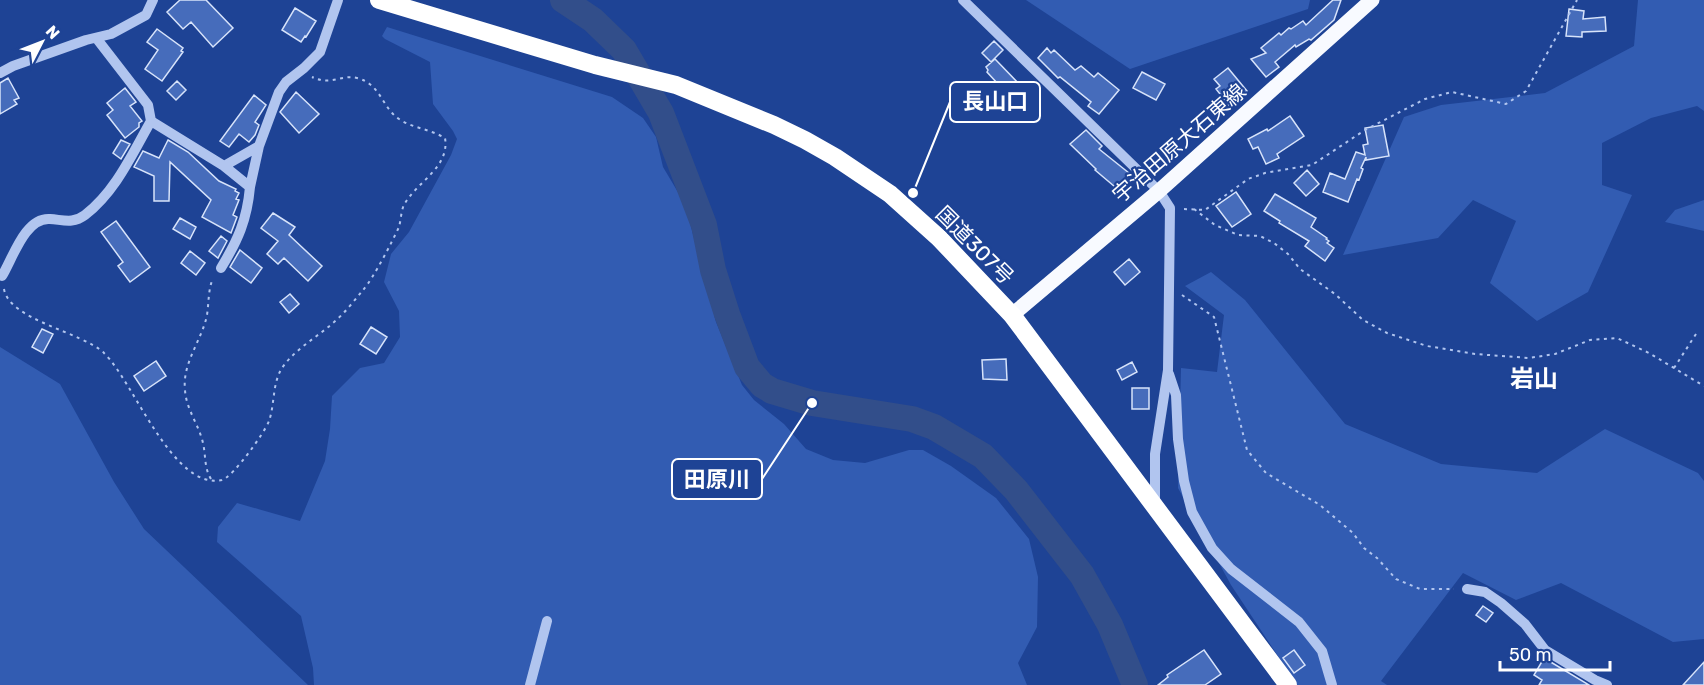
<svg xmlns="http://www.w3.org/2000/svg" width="1704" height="685" font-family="Rubik,'Noto Sans JP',sans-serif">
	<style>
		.green { fill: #325cb2 }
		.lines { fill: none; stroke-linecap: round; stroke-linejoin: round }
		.river { stroke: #324e8a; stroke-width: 26 }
		.building { fill: #466cbb; stroke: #d7e3fa; stroke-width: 1.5 }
		.path { stroke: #b1c5ef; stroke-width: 2; stroke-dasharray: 3 4.5; stroke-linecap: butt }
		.minor { stroke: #b1c5ef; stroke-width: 10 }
		.major { stroke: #f8faff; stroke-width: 15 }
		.highway { stroke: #fff; stroke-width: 18 }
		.labels { text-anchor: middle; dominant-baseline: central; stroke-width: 4.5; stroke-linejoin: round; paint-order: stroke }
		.street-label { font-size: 21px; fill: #fff; stroke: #1e4395 }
		.quarter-label { font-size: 24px; font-weight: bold; fill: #fff; stroke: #1e4395 }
		.leader { fill: none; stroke: #fff; stroke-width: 2 }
		.callout-dot { fill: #fff; stroke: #1e4395; stroke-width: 2 }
		.callout { fill: #1e4395; stroke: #fff; stroke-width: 2 }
		.callout-label { font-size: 22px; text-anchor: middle; font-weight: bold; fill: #fff }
	</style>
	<rect width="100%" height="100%" fill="#1e4395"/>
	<!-- green -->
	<path class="green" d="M1026 0H1310L1308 9 1130 69Z
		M1638 0H1704V111L1697 106 1651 118 1602 143V185L1632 195 1588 292 1537 321 1490 283 1516 221 1473 200 1438 238 1343 255 1404 117 1441 105 1545 93 1634 46Z
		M387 27 612 97 643 118 656 137 663 167 685 204 716 322 742 385 754 400 784 424 806 449 833 460 865 463 909 450H923L951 466 996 498 1029 539 1038 577 1037 627 1018 663 1027 685H314L313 668 301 616 217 542 218 527 237 503 300 521 325 461 330 429 332 396 360 368 384 363 400 337 399 311 384 282 391 254 409 232 451 155 457 139 453 131 433 104 430 62 385 39 382 36Z
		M1704 200V231L1665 222 1675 210Z
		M1211 272 1245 300 1345 424 1441 464 1537 473 1605 429 1698 473 1704 481V639L1673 642 1561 583 1516 600 1463 573 1381 681 1387 685H1297L1231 585 1178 488 1181 368 1217 372 1224 315 1185 286Z
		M0 347 60 384 114 482 144 529 308 685H0Z"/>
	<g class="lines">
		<!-- river -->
		<path class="river" d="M563 0 593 20 624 50 661 113 704 225 713 270 727 314 747 367 762 385 772 391 812 403 912 419 934 427 983 456 1016 490 1082 575 1110 625 1135 685"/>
	</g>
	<!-- building -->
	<path class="building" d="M180 0H206L233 28 213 47 191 22 183 29 167 12Z
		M1333 0H1341L1334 20 1311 40 1309 39 1296 47 1295 45 1275 62 1279 67 1266 77 1251 59 1266 53 1261 48 1279 33 1281 35 1289 28 1291 29 1303 21 1306 25Z
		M295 8 316 21 306 37 305 36 301 42 282 30Z
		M1569 9 1584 11 1583 19 1605 17 1606 31 1582 32V37L1566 36Z
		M157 29 183 48 181 51 183 52 162 81 145 69 158 50 147 42Z
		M994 41 1003 50 991 62 982 53Z
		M1047 48 1051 53 1054 50 1075 70 1081 66 1094 77 1098 73 1119 90 1099 114 1088 106 1091 102 1060 77 1058 78 1038 58Z
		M995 59 1022 87 1025 85 1034 95 1016 110 995 87 998 84 987 72 988 70 986 67Z
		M1228 68 1247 91 1231 108 1216 89 1220 86 1214 79Z
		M1142 72 1165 84 1156 100 1133 88Z
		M8 78 19 98 14 100 17 104 0 114V83Z
		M177 81 186 90 176 100 167 91Z
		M125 88 136 102 130 106 142 121 139 123V127L125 138 107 115 113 110 107 103Z
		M296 92 319 114 299 133 280 112Z
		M254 95 266 105 255 122 259 125 255 135 249 142 239 134 229 147 220 141Z
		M1290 116 1304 136 1277 154 1279 158 1266 164 1258 147 1253 149 1248 139 1267 129 1268 131Z
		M1383 125 1389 156 1366 160V157L1361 168 1363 169 1359 180 1357 179 1348 202 1323 192 1330 173 1345 179 1356 152 1365 155 1363 145 1368 144 1365 128Z
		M1086 130 1102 146 1099 149 1134 177 1121 192 1095 170 1096 169 1070 144Z
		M121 140 130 144 121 159 113 153Z
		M168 140 188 152 219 181 236 189 235 191 239 193 236 199 239 200 233 215 237 217 231 233 202 217 211 200 170 162 169 201H154V176L134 167 143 151 159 158Z
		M1307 170 1319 184 1306 196 1294 183Z
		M1236 192 1251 214 1232 227 1216 206Z
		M1275 194 1316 218 1311 227 1327 238 1326 239 1329 241 1327 243 1334 248 1325 261 1305 246 1309 241 1279 223 1280 221 1264 211Z
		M273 213 295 227 289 235 322 266 308 281 284 258 278 264 267 254 278 241 261 228Z
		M180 218 196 227 190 239 173 229Z
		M116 221 150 267 130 282 118 266 123 262 101 232Z
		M221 236 227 241 218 258 209 251Z
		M240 250 262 268 251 283 230 267Z
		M190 251 205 263 196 275 181 263Z
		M1129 259 1140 272 1125 285 1114 272Z
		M290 294 299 304 289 313 280 302Z
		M371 327 387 337 376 354 360 344Z
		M42 329 53 334 43 353 32 347Z
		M1006 359 1007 380 983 379 982 360Z
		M156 361 166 376 144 391 134 376Z
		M1132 362 1137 372 1122 380 1117 370Z
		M1132 388H1149V409H1132Z
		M1483 606 1493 613 1486 622 1476 615Z
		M1204 650 1221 674 1205 685H1158L1168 677 1167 675Z
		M1294 650 1305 665 1294 673 1283 658Z
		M1544 658 1589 685H1539L1542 680 1534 675Z
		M1704 662V685H1683Z"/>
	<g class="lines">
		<!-- path -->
		<path class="path" d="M1184 209 1205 210 1248 179 1265 173 1312 165 1365 130 1425 99 1452 92 1506 104 1526 91 1577 0
			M1194 209 1215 225 1238 235 1260 236 1274 243 1288 254 1300 269 1335 294 1363 320 1387 333 1427 346 1475 354 1529 358 1555 354 1590 340 1617 338 1649 353 1704 386
			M4 289C9 320 82 332 104 353 134 382 173 491 222 480 233 477 265 432 269 421 275 404 272 384 282 368 295 349 316 338 333 323 344 314 354 301 363 290 373 279 392 242 399 227 401 220 401 211 404 205 416 182 450 168 445 138 430 129 412 128 399 119 382 108 381 84 357 78 341 74 332 86 312 77
			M1182 295 1214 317 1247 450 1266 473 1320 505 1353 533 1364 548 1377 558 1396 579 1420 589H1454
			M1674 368 1696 334
			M211 479C204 468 206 456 203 443 199 425 186 409 185 390 182 363 202 340 207 315 209 302 208 290 213 278"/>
		<!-- minor -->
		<path class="minor" d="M963 0 1159 191 1170 208 1168 370 1155 454V506
			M97 39 148 105 151 121 224 166 250 187 259 146 279 92 286 82 304 68 320 52 338 0
			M0 73 13 66 86 40 111 34 146 15 153 0
			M224 166 259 146
			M221 268C238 240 247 220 250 187
			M2 276C13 258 25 217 50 219 64 220 73 224 85 215 116 191 132 154 151 121
			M1169 374 1176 395 1178 439 1184 481 1192 512 1212 548 1231 569 1299 622 1322 651 1332 685
			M1467 589 1485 592 1501 603 1525 624 1545 650 1595 680 1607 685
			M530 685 547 621"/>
		<!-- major -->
		<path class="major" d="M1012 315 1159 191 1372 0"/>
		<!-- highway -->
		<path class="highway" d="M379 0 595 65 676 85 774 125 805 140 835 157 890 194 939 238 1012 315 1288 685"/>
	</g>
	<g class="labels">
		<!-- street labels -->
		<g class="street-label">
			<text transform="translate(1179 143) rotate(-41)">宇治田原大石東線</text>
			<text transform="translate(975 245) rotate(45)">国道307号</text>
		</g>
		<!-- quarter labels -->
		<g class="quarter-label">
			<text x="1534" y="379">岩山</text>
		</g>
	</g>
	<!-- callouts -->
	<path class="leader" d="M913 193L950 102M812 403L762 479"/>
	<g class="callout-dot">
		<circle cx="913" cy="193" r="6"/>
		<circle cx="812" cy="403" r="6"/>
	</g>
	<g class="callout">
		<rect x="950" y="82" width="90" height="40" rx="6"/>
		<rect x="672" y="459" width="90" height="40" rx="6"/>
	</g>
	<g class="callout-label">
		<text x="995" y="109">長山口</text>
		<text x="717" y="487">田原川</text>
	</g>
	<!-- north arrow -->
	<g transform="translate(42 42) rotate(48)" stroke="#1e4395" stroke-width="4.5" paint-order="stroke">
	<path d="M0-4.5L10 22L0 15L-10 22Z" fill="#ffffff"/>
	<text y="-9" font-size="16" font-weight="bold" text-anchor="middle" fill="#ffffff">N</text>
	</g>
	<!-- scale -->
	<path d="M1500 661v9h110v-9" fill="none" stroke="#ffffff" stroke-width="3"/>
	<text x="1509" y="661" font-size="18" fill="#ffffff" stroke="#1e4395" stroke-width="4.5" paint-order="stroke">50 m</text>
</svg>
